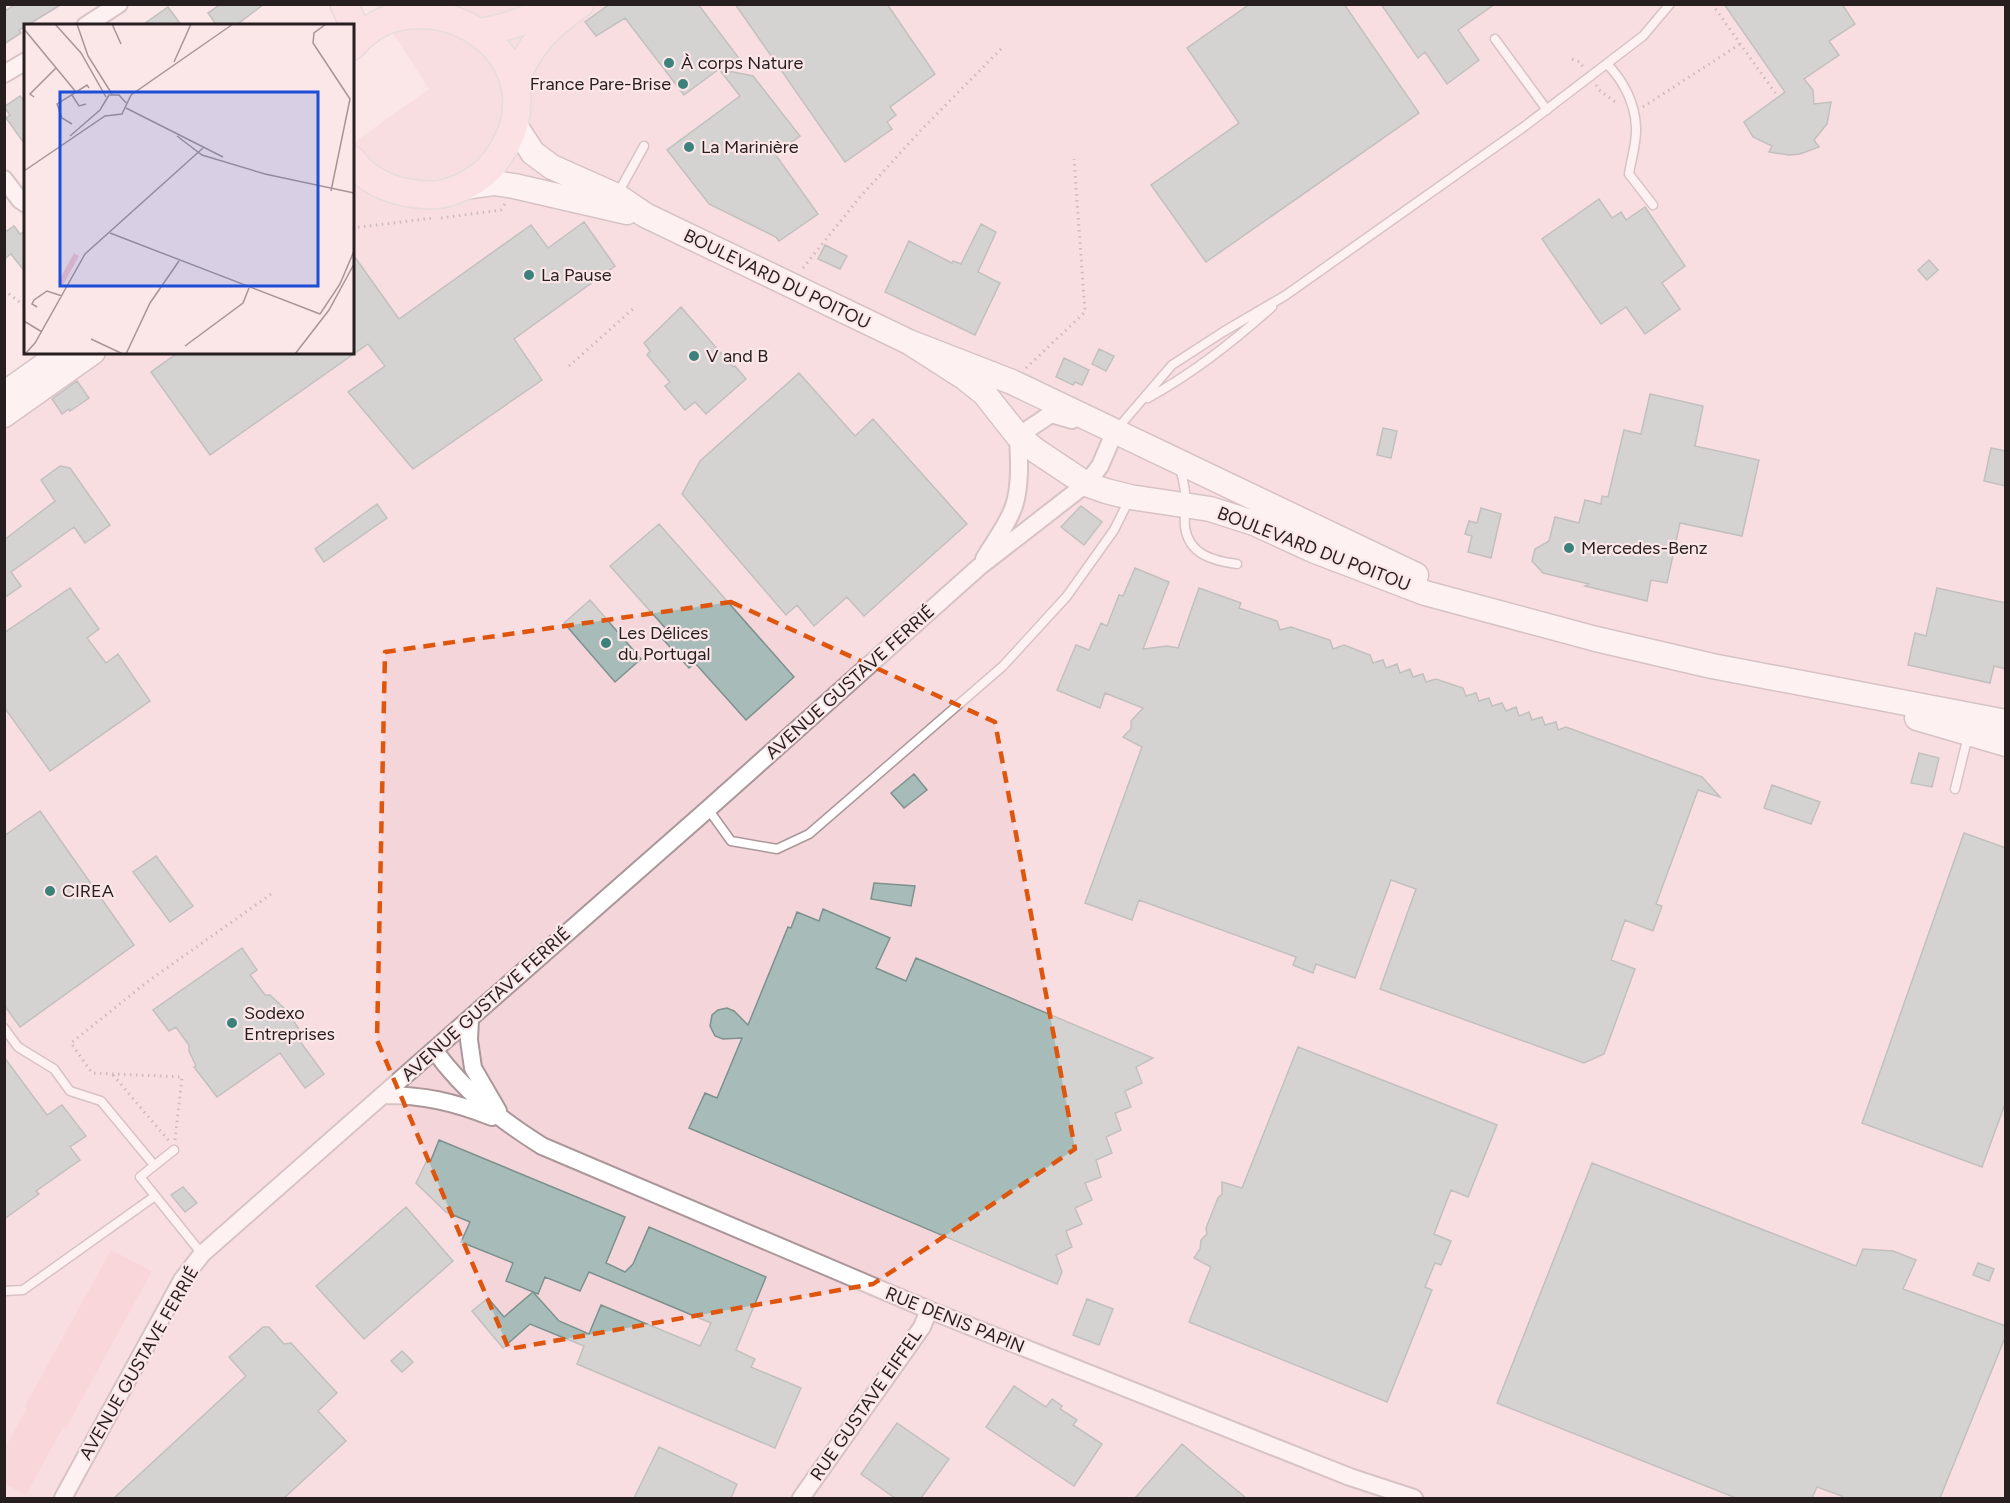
<svg xmlns="http://www.w3.org/2000/svg" width="2010" height="1503" font-family="Figtree,sans-serif">
	<style>
		.built { fill: #f4d6da }
		.green { fill: #f5c3ca }
		.building { fill: #a7bcb9; stroke: #7d918e; stroke-width: 1.5 }
		.lines { fill: none; stroke-linecap: round; stroke-linejoin: round }
		.lane-casing { stroke: #ab979a; stroke-width: 11 }
		.street-casing { stroke: #ab979a; stroke-width: 20 }
		.secondary-casing { stroke: #ab979a; stroke-width: 27 }
		.primary-casing { stroke: #cfcece; stroke-width: 30 }
		.path { stroke: #958788; stroke-width: 3; stroke-dasharray: 1.5 4.5; stroke-linecap: butt }
		.lane { stroke: #fff; stroke-width: 8 }
		.street { stroke: #fff; stroke-width: 16 }
		.secondary { stroke: #fff; stroke-width: 24 }
		.primary { stroke: #fadadf; stroke-width: 27 }
		.marked { fill: none; stroke: #de560d; stroke-width: 4.5; stroke-dasharray: 12 8; stroke-linejoin: round }
		.poi-dot { fill: #3c827a; stroke: #fbe6e8; stroke-width: 2 }
		.labels { text-anchor: middle; dominant-baseline: central; stroke-width: 4.5; stroke-linejoin: round; paint-order: stroke }
		.poi-label { font-size: 18px; fill: #261e1f; stroke: #fbe6e8; text-anchor: start }
		.street-label { font-size: 18px; fill: #261e1f; stroke: #fbe6e8 }
		.inset-road { fill: none; stroke: #a69698; stroke-width: 1.5 }
		.view { fill: #1d4ed8; fill-opacity: 0.15; stroke: #1d4ed8; stroke-width: 3 }
		.inset-edge { fill: none; stroke: #261e1f; stroke-width: 3 }
	</style>
	<rect width="100%" height="100%" fill="#fbe6e8"/>
	<!-- built -->
	<path class="built" d="M375 5H2005V1498H5L4 387 53 353 352 352 353 143 429 89Z"/>
	<!-- green -->
	<path class="green" d="M111 1250 152 1271 66 1428 63 1427 26 1495 5 1484V1448L27 1408 25 1406Z"/>
	<!-- building -->
	<path class="building" d="M15 4H62L26 26 19 30 21 33 4 44V7L7 10Z
		M221 4H264L235 26H217L208 13Z
		M610 4H698L741 61 728 71 753 76 800 136 775 154 818 214 779 241 776 237 709 204 667 150 740 96 719 69 684 95 625 18 596 36 585 22Z
		M735 4H887L935 74 890 107 896 115 887 122 892 129 845 162Z
		M1250 4H1344L1419 113 1206 262 1151 185 1239 123 1187 48Z
		M1381 4H1495L1458 30 1479 60 1447 84 1425 52 1418 58Z
		M1724 4H1842L1855 24 1829 41 1839 55 1804 79 1813 90 1814 104 1831 102 1827 124 1814 140 1819 147 1800 154 1789 155 1769 152 1772 146 1753 137 1744 122 1785 92Z
		M168 7 182 26H141Z
		M20 96 26 103V146L6 118 10 115 4 107Z
		M1599 199 1612 218 1621 212 1626 220 1645 207 1685 266 1662 283 1680 309 1645 334 1626 307 1601 324 1542 239Z
		M584 222 615 266 514 339 542 380 413 469 348 392 385 366 368 344 210 455 151 372 179 352H352V253L399 319 531 225 548 248Z
		M981 224 996 232 978 272 1000 283 975 335 885 292 909 241 952 263 953 261 961 264Z
		M14 226 20 234 26 231V273L11 254 4 259V233Z
		M825 245 847 256 840 269 818 259Z
		M1929 260 1938 270 1927 280 1918 270Z
		M681 307 733 367 735 366 746 379 706 414 695 402 685 410 665 386 670 382 647 355 650 351 644 343Z
		M1099 349 1114 356 1106 371 1092 364Z
		M1064 358 1089 370 1082 385 1075 382 1073 385 1056 377Z
		M799 373 855 436 873 419 967 524 864 616 847 597 814 626 797 605 786 615 682 494 700 461Z
		M77 381 89 398 70 411 69 409 62 414 52 399Z
		M1650 394 1703 406 1695 446 1759 460 1742 536 1680 523 1667 583 1651 580 1647 601 1585 586 1589 584 1543 573 1532 561 1535 549 1549 541 1555 517 1579 523 1585 500 1601 504 1602 496 1608 497 1624 430 1641 434Z
		M1383 428 1397 431 1391 458 1377 455Z
		M1991 448 2006 451V486L1984 481Z
		M60 466 70 468 110 525 85 543 74 527 11 572 21 586 4 598V540L55 501 41 480Z
		M377 504 387 518 324 562 315 549Z
		M1081 506 1102 522 1084 545 1061 527Z
		M1481 508 1501 514 1491 558 1468 552 1472 536 1465 534 1469 521 1477 523Z
		M659 524 794 677 746 720 695 663 689 668 660 636 667 630 610 566Z
		M1135 568 1169 582 1143 649 1167 646 1178 648 1199 588 1241 603 1239 608 1277 621 1280 630 1291 627 1330 640 1333 649 1344 645 1370 655 1373 663 1383 660 1386 668 1397 664 1400 673 1410 669 1413 677 1423 674 1426 682 1436 679 1463 688 1466 696 1476 693 1479 701 1489 698 1492 706 1502 703 1506 711 1516 707 1519 716 1529 712 1532 720 1542 717 1545 725 1556 722 1558 730 1566 727 1702 777 1720 797 1698 790 1656 904 1662 906 1653 931 1625 920 1611 960 1635 969 1604 1054 1584 1063 1380 989 1416 889 1391 880 1355 978 1316 964 1313 973 1293 965 1296 957 1139 900 1132 920 1085 903 1142 747 1123 737 1131 729V721L1143 708 1105 693 1100 708 1057 690 1076 645 1089 650 1101 623 1107 626 1119 595 1123 596Z
		M70 588 99 629 87 638 106 663 118 654 150 701 50 771 4 707V633Z
		M1937 588 2006 603V669L1994 666 1990 683 1908 665 1915 633 1926 636Z
		M590 600 641 659 615 682 564 623Z
		M1919 753 1939 758 1932 787 1911 783Z
		M914 774 927 790 904 808 891 793Z
		M1772 785 1820 802 1811 824 1764 808Z
		M40 811 134 945 20 1027 4 1005V836Z
		M1964 833 2006 848V1101L1982 1167 1862 1123Z
		M156 856 193 906 170 922 133 872Z
		M874 883 915 886 911 906 871 899Z
		M823 909 890 938 876 968 906 981 916 958 1153 1058 1136 1067 1142 1083 1125 1091 1131 1107 1115 1113 1121 1130 1106 1137 1112 1153 1096 1160 1101 1177 1085 1183 1092 1200 1075 1208 1082 1224 1066 1231 1072 1247 1056 1255 1062 1272 1057 1284 689 1128 705 1093 717 1098 742 1038 723 1039 715 1036 710 1026 712 1015 718 1010 727 1008 734 1011 748 1025 788 927 791 928 797 912 819 921Z
		M242 948 257 970 250 975 265 995H270L285 1009 304 1036 299 1040 324 1074 305 1088 280 1053 217 1097 194 1067 196 1066 189 1051V1045L183 1037 176 1027 169 1031 153 1010Z
		M1298 1047 1497 1125 1468 1197 1451 1190 1434 1234 1451 1241 1441 1265 1435 1263 1425 1287 1432 1290 1387 1402 1189 1322 1211 1267 1194 1258 1200 1249 1201 1240 1207 1234 1206 1228 1218 1198 1222 1194V1182L1242 1188Z
		M4 1057 47 1115 62 1105 86 1136 70 1147 80 1160 36 1191 39 1194 4 1219Z
		M439 1140 625 1217 606 1263 625 1272 633 1264 649 1227 766 1277 736 1350 755 1359 751 1367 801 1388 775 1448 577 1364 584 1346 530 1324 503 1348 472 1311 488 1298 504 1317 533 1292 559 1321 589 1334 601 1305 700 1346 711 1323 589 1272 580 1291 545 1277 538 1294 506 1281 513 1263 461 1242 470 1222 446 1212 416 1183 428 1158 431 1160Z
		M1592 1163 1856 1266 1863 1249 1893 1251 1916 1260 1903 1289 2006 1326V1335L1940 1498H1841L1842 1496 1817 1487 1812 1498H1736L1497 1403Z
		M183 1187 197 1203 185 1212 171 1195Z
		M406 1207 453 1261 364 1339 316 1286Z
		M1978 1263 1994 1269 1989 1281 1973 1275Z
		M1087 1299 1113 1309 1099 1345 1073 1335Z
		M263 1327H269L284 1344 291 1343 337 1393 318 1411 346 1441 284 1498H114L246 1376 229 1357Z
		M402 1351 413 1362 402 1372 391 1361Z
		M1014 1386 1046 1407 1052 1399 1062 1406 1060 1409 1077 1420 1073 1425 1102 1444 1074 1486 986 1427Z
		M897 1423 949 1459 921 1498H895L861 1474Z
		M1182 1444 1217 1474 1246 1498H1135Z
		M659 1447 737 1484 731 1498H634Z"/>
	<g class="lines">
		<defs>
			<path id="lane" d="M1495 39 1547 110
				M1607 64C1624 81 1635 104 1636 127 1637 142 1631 160 1629 174L1653 205
				M617 195 644 146
				M1148 398C1194 373 1233 342 1272 307
				M1117 429 1172 365 1223 332 1286 295 1525 126 1643 36 1670 4
				M1180 467C1183 479 1186 491 1186 504 1186 511 1184 519 1185 527 1189 555 1214 561 1237 564
				M1955 789 1968 736
				M708 809 731 841 777 849 809 834 1003 666 1067 596 1114 530 1129 500
				M4 1028 18 1047 54 1069 70 1091 101 1101 154 1165
				M174 1150 140 1177 202 1254
				M4 1291 23 1290 155 1196"/>
			<path id="street" d="M85 26 119 4
				M4 74 26 61
				M4 179 20 200 26 204
				M984 559C994 542 1008 524 1014 506 1021 484 1019 458 1018 436L1051 414 1072 420
				M470 1019 469 1040 473 1068 498 1111
				M434 1050C465 1092 499 1119 542 1146L929 1310 1350 1477 1414 1498
				M383 1095C424 1095 454 1102 492 1117
				M63 1498 182 1280 202 1254 708 809 979 567 1086 484 1100 466 1115 431
				M801 1498 922 1327 929 1310"/>
			<path id="secondary" d="M514 124 533 153 552 167 617 196 645 215 909 342 1012 382 1416 575
				M463 187 494 183 514 186 627 212
				M909 342 965 378 984 393 1018 436 1035 450 1086 484 1106 491 1130 497 1210 509 1254 523 1315 551 1425 593 1596 639 1712 666 2006 722
				M4 394 63 352
				M4 415 93 352
				M1917 718 2006 744"/>
			<path id="primary" d="M344 4 359 37
				M483 32C508 27 531 20 553 4
				M352 46C363 33 377 23 393 18 459 0 532 53 514 124 510 139 502 152 493 164 480 180 454 194 433 195 403 195 370 186 352 160
				M514 83C529 45 547 27 580 4"/>
		</defs>
		<!-- lane casing -->
		<use href="#lane" class="lane-casing"/>
		<!-- street casing -->
		<use href="#street" class="street-casing"/>
		<!-- secondary casing -->
		<use href="#secondary" class="secondary-casing"/>
		<!-- primary casing -->
		<use href="#primary" class="primary-casing"/>
		<!-- path -->
		<path class="path" d="M1712 4 1776 94
			M1572 59 1580 62 1583 67
			M1596 85 1599 90 1618 104
			M1643 107 1740 44
			M441 218 501 210 505 204
			M352 228 434 218
			M803 268 860 197 924 127 1004 46
			M4 290 26 307
			M569 366 634 308
			M1026 368 1085 312 1074 159
			M113 1075 169 1141
			M175 1140 182 1077 92 1073 71 1043 147 982 274 892"/>
		<!-- lane -->
		<use href="#lane" class="lane"/>
		<!-- street -->
		<use href="#street" class="street"/>
		<!-- secondary -->
		<use href="#secondary" class="secondary"/>
		<!-- primary -->
		<use href="#primary" class="primary"/>
	</g>
	<!-- marked area -->
	<path d="M0 0H2010V1503H0ZM731 602 995 722 1075 1149 873 1284 509 1349 377 1040 385 652Z" fill="#fbe6e8" fill-opacity=".55" fill-rule="evenodd"/>
	<path class="marked" d="M731 602 995 722 1075 1149 873 1284 509 1349 377 1040 385 652Z"/>
	<!-- markers -->
	<g class="poi-dot">
		<circle cx="669" cy="63" r="6"/>
		<circle cx="683" cy="84" r="6"/>
		<circle cx="689" cy="147" r="6"/>
		<circle cx="529" cy="275" r="6"/>
		<circle cx="694" cy="356" r="6"/>
		<circle cx="1569" cy="548" r="6"/>
		<circle cx="606" cy="643" r="6"/>
		<circle cx="50" cy="891" r="6"/>
		<circle cx="232" cy="1023" r="6"/>
	</g>
	<g class="labels">
		<!-- poi labels -->
		<g class="poi-label">
			<text x="681" y="63">À corps Nature</text>
			<text x="671" y="84" text-anchor="end">France Pare-Brise</text>
			<text x="701" y="147">La Marinière</text>
			<text x="541" y="275">La Pause</text>
			<text x="706" y="356">V and B</text>
			<text x="1581" y="548">Mercedes-Benz</text>
			<text x="618" y="633">Les Délices<tspan x="618" dy="21">du Portugal</tspan></text>
			<text x="62" y="891">CIREA</text>
			<text x="244" y="1013">Sodexo<tspan x="244" dy="21">Entreprises</tspan></text>
		</g>
		<!-- street labels -->
		<g class="street-label">
			<text transform="translate(777 279) rotate(26)">BOULEVARD DU POITOU</text>
			<text transform="translate(1314 549) rotate(21)">BOULEVARD DU POITOU</text>
			<text transform="translate(850 682) rotate(-42)">AVENUE GUSTAVE FERRIÉ</text>
			<text transform="translate(486 1004) rotate(-42)">AVENUE GUSTAVE FERRIÉ</text>
			<text transform="translate(955 1320) rotate(22)">RUE DENIS PAPIN</text>
			<text transform="translate(139 1363) rotate(-60)">AVENUE GUSTAVE FERRIÉ</text>
			<text transform="translate(866 1405) rotate(-55)">RUE GUSTAVE EIFFEL</text>
		</g>
	</g>
	<!-- overview -->
	<g transform="translate(24 24)">
		<rect width="330" height="330" fill="#fbe6e8"/>
		<path d="M50 229 55 232 39 261 34 258Z" fill="#f5c3ca"/>
		<path class="inset-road" d="M31 0 57 29 82 73M53 0 64 32 88 70M88 0 97 20M302 0 290 9 289 19 326 75 307 167M0 5 52 68M150 38 167 0M48 71 55 82 62 80M10 73 6 70 32 44M102 84 199 133M48 100 38 94 33 80 63 61 65 64M46 112 76 86 85 71H95L102 79M153 112 178 131 241 150 330 169M0 147 81 92 98 90 107 71 209 0M86 209 296 290M13 283 8 280 10 276 23 267 38 272M296 290 316 260 330 227M0 297 18 308M67 315 99 330M161 322 219 279 225 264M1 330 11 319 61 230 179 124M102 330 126 279 155 237M271 330 305 286 330 240"/>
		<path class="view" d="M36 68H294V262H36Z"/>
		<rect width="330" height="330" class="inset-edge"/>
	</g>
	<!-- border -->
	<rect width="2010" height="1503" fill="none" stroke="#261e1f" stroke-width="12"/>
</svg>
